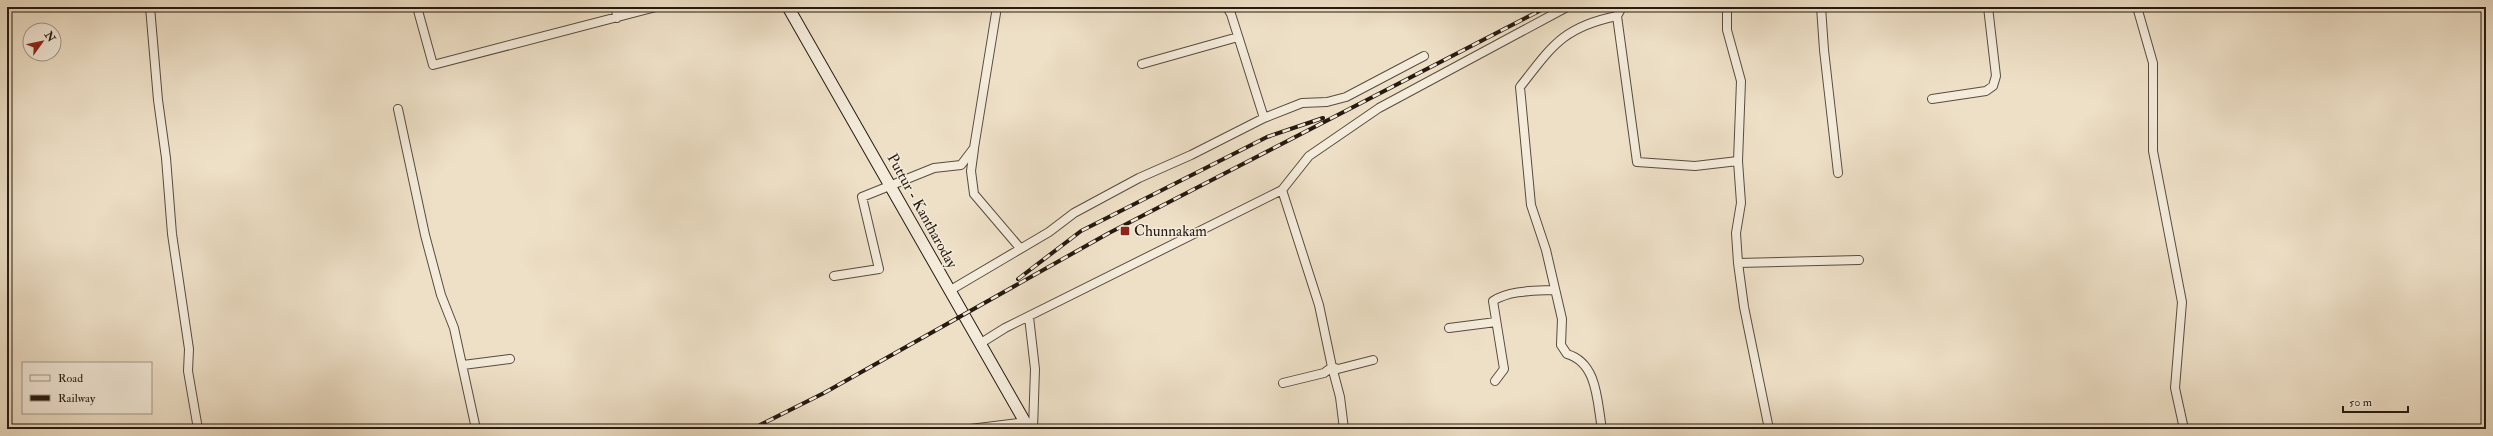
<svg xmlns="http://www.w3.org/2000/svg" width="2493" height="436" font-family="'IM FELL Double Pica',serif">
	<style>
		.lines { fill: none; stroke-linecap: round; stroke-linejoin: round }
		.minor-casing { stroke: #584c3e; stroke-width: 10 }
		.secondary-casing { stroke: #261a11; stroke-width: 13 }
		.minor { stroke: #f4ebdb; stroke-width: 8 }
		.secondary { stroke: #f4ebdb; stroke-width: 11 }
		.rail-casing { stroke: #261a11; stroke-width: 4 }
		.rail { stroke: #f4ebdb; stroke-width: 2.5; stroke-dasharray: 8; stroke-linecap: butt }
		.poi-dot { fill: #8f2418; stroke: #f4ebdb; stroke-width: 1.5 }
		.labels { text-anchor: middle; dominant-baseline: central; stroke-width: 3; stroke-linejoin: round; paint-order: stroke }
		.street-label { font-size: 15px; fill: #261a11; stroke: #f4ebdb }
		.poi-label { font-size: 15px; fill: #261a11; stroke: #f4ebdb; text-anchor: start }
	</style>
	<rect width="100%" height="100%" fill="#eee0c7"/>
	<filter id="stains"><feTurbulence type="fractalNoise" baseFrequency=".005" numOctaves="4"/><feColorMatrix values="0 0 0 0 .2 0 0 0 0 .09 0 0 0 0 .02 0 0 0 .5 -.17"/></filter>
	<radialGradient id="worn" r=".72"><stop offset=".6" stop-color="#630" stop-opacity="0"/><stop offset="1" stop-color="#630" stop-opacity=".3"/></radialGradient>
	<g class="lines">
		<defs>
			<path id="minor" d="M150 7 158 100 166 158 172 234 189 349 188 371 198 429
				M417 7 433 65 656 7
				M616 7 617 18
				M1227 7 1231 14 1264 118
				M1622 7 1617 16 1637 162 1695 166 1738 161
				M1727 7V30L1741 81 1738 161 1741 203 1736 233 1738 263 1744 307 1769 429
				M1821 7 1824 50 1838 173
				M2137 7 2153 63V151L2182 302 2175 388 2184 429
				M1142 64 1238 37
				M1932 99 1986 91 1993 86 1996 76 1988 7
				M398 109 425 235 441 295 454 328 476 429
				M974 149 971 171 974 194 1020 248
				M1282 190 1319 305 1332 367 1324 373 1283 383
				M1738 263 1859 260
				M834 276 879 269 862 197 934 168 961 165 974 148 997 7
				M949 291 1049 232 1074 213 1139 178 1191 155 1264 118 1302 103 1327 102 1346 97 1424 56
				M1029 317 1035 369 1033 429
				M1449 328 1496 322
				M981 343 1005 328 1282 190 1309 156 1379 108 1567 7
				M463 365 510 359
				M1495 381 1504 369 1493 301C1510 290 1534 291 1554 290
				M970 429 1026 422
				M1344 429 1340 397 1332 367 1338 369 1373 360
				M1602 429C1597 402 1598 363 1567 354L1561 345 1562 319 1546 250 1531 205 1520 87C1552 46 1563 27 1617 16"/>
			<path id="secondary" d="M788 7 1029 429"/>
		</defs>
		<!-- minor casing -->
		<use href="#minor" class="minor-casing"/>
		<!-- secondary casing -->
		<use href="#secondary" class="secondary-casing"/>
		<!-- minor -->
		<use href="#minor" class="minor"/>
		<!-- secondary -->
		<use href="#secondary" class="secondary"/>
		<defs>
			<path id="rail" d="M1018 279 1081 231 1267 137 1323 118
				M752 429 824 393 1109 233 1547 7"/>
		</defs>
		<!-- rail casing -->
		<use href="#rail" class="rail-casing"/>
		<!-- rail -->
		<use href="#rail" class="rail"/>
	</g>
	<!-- markers -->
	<rect class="poi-dot" x="1120" y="226" width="10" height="10" rx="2"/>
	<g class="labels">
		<!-- street labels -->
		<g class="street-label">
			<text transform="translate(922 211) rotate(61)">Puttur - Kantharoday</text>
		</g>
		<!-- poi labels -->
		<g class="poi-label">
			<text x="1134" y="231">Chunnakam</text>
		</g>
	</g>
	<!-- margin -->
	<rect width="2493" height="436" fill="none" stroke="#eee0c7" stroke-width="24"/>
	<rect x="8" y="8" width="2477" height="420" fill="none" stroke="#261a11" stroke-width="2"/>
	<rect x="12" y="12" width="2469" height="412" fill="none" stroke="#261a11"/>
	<!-- legend -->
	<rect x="22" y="362" width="130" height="52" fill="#f4ebdb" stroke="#a2978a"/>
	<rect x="30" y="375" width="20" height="6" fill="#f4ebdb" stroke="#a2978a"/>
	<text x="58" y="382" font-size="12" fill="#261a11">Road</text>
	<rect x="30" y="395" width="20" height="6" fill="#261a11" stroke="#a2978a"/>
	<text x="58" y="402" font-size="12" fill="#261a11">Railway</text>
	<!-- north arrow -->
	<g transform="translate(42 42) rotate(57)"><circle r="19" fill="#f4ebdb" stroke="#a2978a"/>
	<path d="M0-3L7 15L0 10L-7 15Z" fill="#8f2418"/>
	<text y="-6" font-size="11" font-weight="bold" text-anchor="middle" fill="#261a11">N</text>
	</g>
	<!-- scale -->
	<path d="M2343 406v6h65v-6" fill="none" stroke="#261a11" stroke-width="2"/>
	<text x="2349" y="406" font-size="12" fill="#261a11" stroke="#f4ebdb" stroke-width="3" paint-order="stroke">50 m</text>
	<rect width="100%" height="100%" filter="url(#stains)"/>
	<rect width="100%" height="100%" fill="url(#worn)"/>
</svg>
